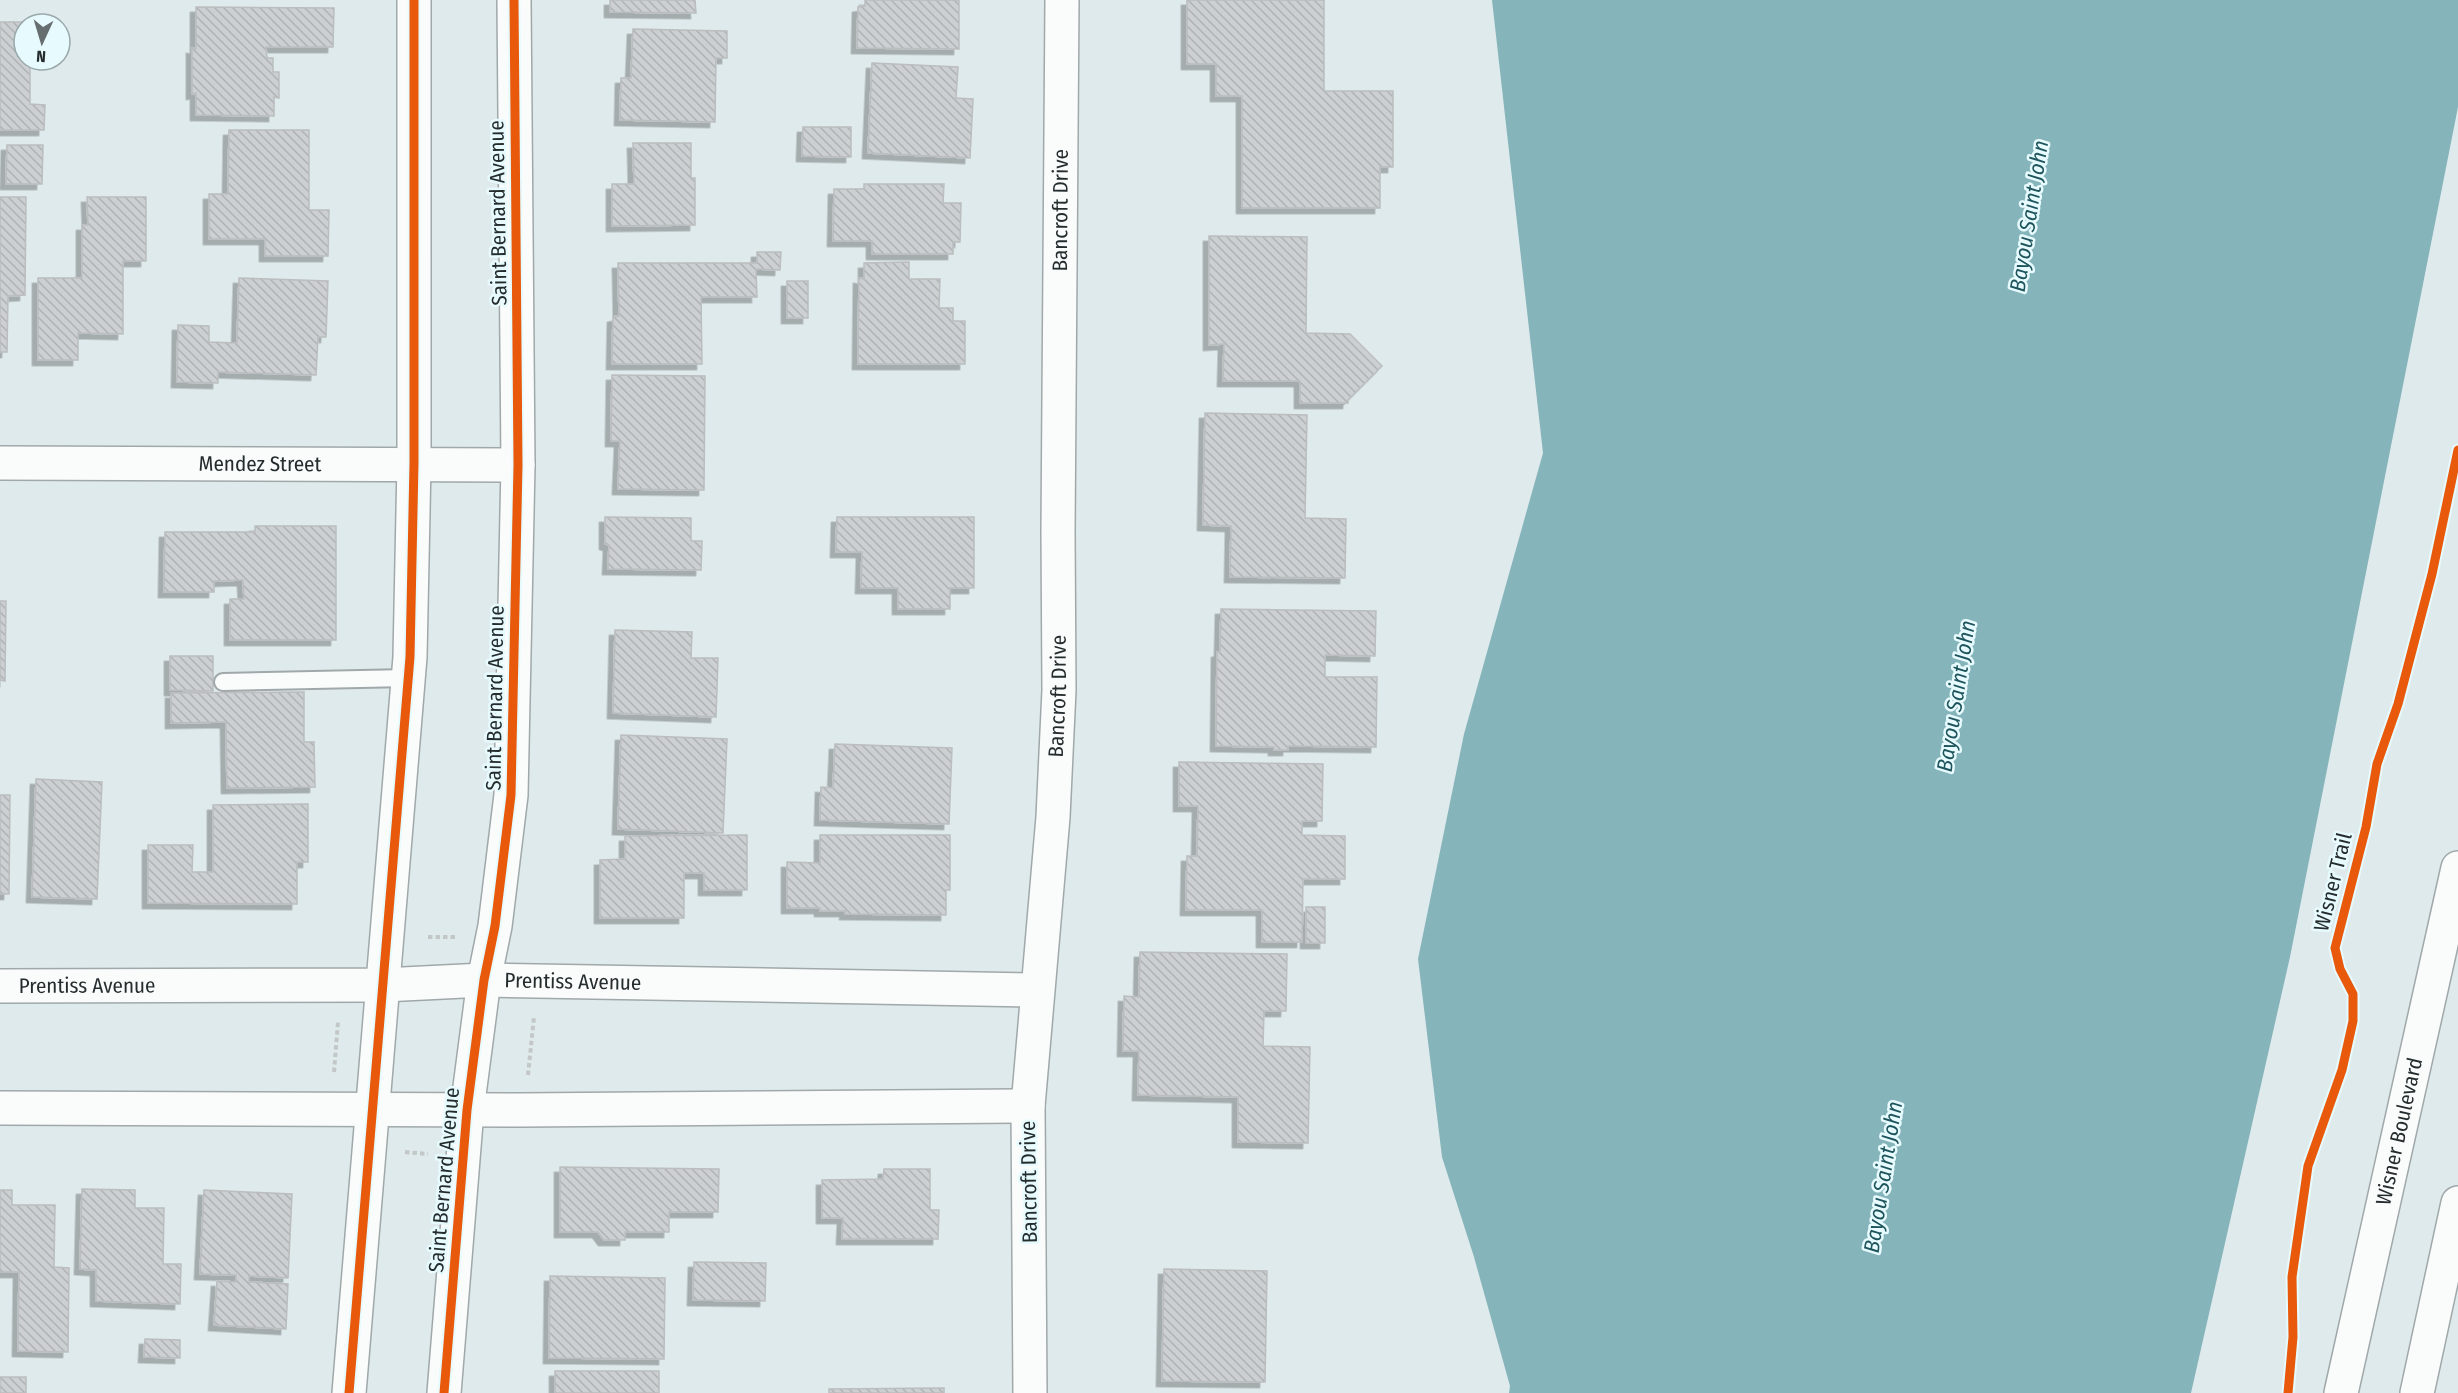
<svg xmlns="http://www.w3.org/2000/svg" width="2458" height="1393" font-family="'Fira Sans Condensed',sans-serif">
	<style>
		.water { fill: #86b4bb }
		.building { fill: url(#building-back-hatch); stroke: #bbbdbf; stroke-width: 1.5; filter: url(#shadow) }
		.lines { fill: none; stroke-linecap: round; stroke-linejoin: round }
		.lane-casing { stroke: #a0a8a9; stroke-width: 20 }
		.street-casing { stroke: #a0a8a9; stroke-width: 36 }
		.secondary-casing { stroke: #a0a8a9; stroke-width: 36 }
		.path { stroke: #c3c7c8; stroke-width: 4; stroke-dasharray: 4.5 3; stroke-linecap: butt }
		.lane { stroke: #fafcfc; stroke-width: 16 }
		.street { stroke: #fafcfc; stroke-width: 33 }
		.secondary { stroke: #fafcfc; stroke-width: 33 }
		.cycleway-casing { stroke: #e7fbfe; stroke-width: 13 }
		.cycleway { stroke: #e8590c; stroke-width: 9 }
		.labels { text-anchor: middle; dominant-baseline: central; stroke-width: 5; stroke-linejoin: round; paint-order: stroke }
		.street-label { font-size: 21px; fill: #252c2d; stroke: #e7fbfe }
		.water-label { font-size: 22px; font-style: italic; fill: #1e545c; stroke: #e7fbfe }
	</style>
	<defs>
		<pattern id="building-back-hatch" width="6" height="6" patternUnits="userSpaceOnUse" patternTransform="scale(1.5)"><rect width="6" height="6" fill="#cdd0d2"/><path d="M-1 5l2 2M0 0l6 6M5-1l2 2" fill="none" stroke="#b0b3b5"/></pattern>
		<filter id="shadow"><feDropShadow dx="-5.5" dy="5.5" stdDeviation="0" flood-color="#0004"/></filter>
	</defs>
	<rect width="100%" height="100%" fill="#dfeaec"/>
	<!-- water -->
	<path class="water" d="M1492 0H2458V107L2290 957 2191 1393H1509L1510 1386 1474 1257 1442 1157 1418 959 1464 734 1543 453Z"/>
	<!-- building -->
	<path class="building" d="M610 0H695L696 13 610 12Z
		M865 0H959V49L857 48 858 7 865 6Z
		M1187 0H1324V91H1393V167H1380V208H1242V96H1216V64H1187Z
		M196 7 334 8 333 47H266L267 58H273V72H279V98L274 97V116L196 115V93L192 94V48L196 49Z
		M0 22H30L24 24V60H30V104L45 105 44 130H0Z
		M633 29 727 31V58H716L715 122 620 120 621 78H631Z
		M872 63 958 67 956 98 973 99 970 158 868 153Z
		M803 127H851V157L802 156Z
		M229 130H309V210H329L328 256H265V239H209V194H228Z
		M633 143H691V178H695V225L612 226V184H634Z
		M7 145H43L42 184H6Z
		M864 184H944L943 203H961L960 242H953V254H872V241H833L834 189H864Z
		M0 197H26L25 295 8 296 7 352H0Z
		M87 197H146V261H123V334L78 333V360H38V278H82V225H88Z
		M1209 236 1307 237 1306 333 1350 334 1382 366 1348 400V403H1300V381H1223L1224 344 1209 345Z
		M757 252H781L780 270 756 269 757 297H701L702 364H612L613 317 619 316 618 263H757Z
		M909 262V279H940L939 308H953V321H965V364H858L859 278 864 279V263Z
		M239 278 328 281 326 337H318L316 375 218 372V383L177 382 178 325 209 326V342L237 343Z
		M787 281H808V318H787Z
		M612 375 705 376 704 490 618 489 620 441H611Z
		M1205 413 1307 415 1305 518 1346 519 1345 578 1230 577 1231 526 1203 525Z
		M605 517 691 518V541H702L701 570 608 569 609 545 605 544Z
		M837 517H974V588H950V609H898V588H861L862 552H836Z
		M255 526H336V640H230V599H244L243 580 214 581V592H164L165 532H255Z
		M0 601H6L5 681 0 680Z
		M1221 609 1376 611 1375 656 1325 655V677H1377L1376 747 1288 746V750H1274V747L1216 746 1217 652H1220Z
		M615 630 692 632 691 658H718L716 717 613 713Z
		M170 656H213V691L170 690Z
		M304 692V742H314L315 787 227 788 226 722 171 723V693Z
		M621 735 727 739 723 833 618 829Z
		M835 744 952 748 949 824 820 820 821 787 833 788Z
		M1179 762 1323 764 1322 821H1302V835L1345 836V879H1303L1302 942H1262V910H1186L1187 856H1197L1198 806H1179Z
		M36 779 102 782 97 899 32 897Z
		M0 795H10L9 894H0Z
		M308 804V862H297V904L148 903V845H193L192 872H213V805Z
		M747 835V890H704V873H684V918H600V860L625 859V836Z
		M820 835H950V890H946V915L845 914 846 911H820V908H787V862L820 863Z
		M1306 907H1325V943H1306Z
		M1140 952 1287 954 1286 1011H1264L1263 1046 1310 1047 1308 1143 1238 1142V1097L1138 1095 1139 1051H1123L1124 996 1139 997Z
		M560 1167 719 1169 718 1212H669V1232H625V1240H604L598 1232H560Z
		M884 1169H930V1210H939L938 1239H842L843 1218H822V1180L883 1179Z
		M82 1189 135 1190V1208H164L163 1264H181L180 1304 96 1301V1270L80 1269Z
		M0 1190H12V1205H55L54 1267 69 1268 68 1352 18 1351 19 1272H0Z
		M204 1190 292 1194 288 1278 249 1276V1282L288 1284 286 1329 214 1325 217 1281 236 1282V1275L200 1274Z
		M694 1262 766 1263 765 1301 693 1300Z
		M1164 1269 1267 1271 1265 1382 1162 1381Z
		M550 1276 665 1278 664 1359 549 1358Z
		M145 1339 180 1340V1358L144 1357Z
		M555 1371H659V1393H555Z
		M0 1377H26V1393H0Z
		M944 1388V1393H829V1389Z"/>
	<g class="lines">
		<defs>
			<path id="lane" d="M223 682 408 678"/>
			<g id="street">
				<path id="s1" d="M0 463 518 465"/>
				<path id="s2" d="M0 986 383 985 484 980 1036 990"/>
				<path d="M0 1108 521 1110 1028 1106"/>
				<path id="s3" d="M1030 1393 1028 1106 1053 817 1059 690 1058 532 1062 0"/>
			</g>
			<g id="secondary">
				<path d="M349 1393 410 657 414 463V0"/>
				<path d="M444 1393 467 1110 484 980 495 926 511 795 518 465 514 0"/>
				<path id="s4" d="M2341 1393 2458 868"/>
				<path d="M2417 1393 2458 1203"/>
			</g>
		</defs>
		<!-- lane casing -->
		<use href="#lane" class="lane-casing"/>
		<!-- street casing -->
		<use href="#street" class="street-casing"/>
		<!-- secondary casing -->
		<use href="#secondary" class="secondary-casing"/>
		<!-- path -->
		<path class="path" d="M428 937H457
			M334 1072 338 1022
			M528 1075 534 1017
			M405 1152 428 1154"/>
		<!-- lane -->
		<use href="#lane" class="lane"/>
		<!-- street -->
		<use href="#street" class="street"/>
		<!-- secondary -->
		<use href="#secondary" class="secondary"/>
		<defs>
			<path id="cycleway" d="M349 1393 410 657 414 463V0
				M444 1393 467 1110 484 980 495 926 511 795 518 465 514 0
				M2288 1393 2293 1337 2292 1277 2308 1166 2342 1070 2353 1021V994L2340 969 2335 948 2366 827 2377 764 2398 704 2432 574 2458 450"/>
		</defs>
		<!-- cycleway casing -->
		<use href="#cycleway" class="cycleway-casing"/>
		<!-- cycleway -->
		<use href="#cycleway" class="cycleway"/>
	</g>
	<g class="labels">
		<!-- street labels -->
		<g class="street-label">
			<text stroke="none"><textPath href="#s3" startOffset="1184">Bancroft Drive</textPath></text>
			<text transform="translate(498 213) rotate(-91)">Saint Bernard Avenue</text>
			<text stroke="none"><textPath href="#s1" startOffset="260">Mendez Street</textPath></text>
			<text stroke="none"><textPath href="#s3" startOffset="698">Bancroft Drive</textPath></text>
			<text transform="translate(495 698) rotate(-89)">Saint Bernard Avenue</text>
			<text transform="translate(2333 882) rotate(-76)">Wisner Trail</text>
			<text stroke="none"><textPath href="#s2" startOffset="573">Prentiss Avenue</textPath></text>
			<text stroke="none"><textPath href="#s2" startOffset="87">Prentiss Avenue</textPath></text>
			<text stroke="none"><textPath href="#s4" startOffset="268">Wisner Boulevard</textPath></text>
			<text transform="translate(444 1180) rotate(-85)">Saint Bernard Avenue</text>
			<text transform="translate(1029 1182) rotate(-91)">Bancroft Drive</text>
		</g>
		<!-- water labels -->
		<g class="water-label">
			<text transform="translate(2029 216) rotate(-81)">Bayou Saint John</text>
			<text transform="translate(1956 696) rotate(-81)">Bayou Saint John</text>
			<text transform="translate(1883 1177) rotate(-81)">Bayou Saint John</text>
		</g>
	</g>
	<!-- north arrow -->
	<g transform="translate(42 42) rotate(184)"><circle r="28" fill="#e7fbfe" stroke="#99a8aa" stroke-width="1.5"/>
	<path d="M0-4.5L10 22L0 15L-10 22Z" fill="#666e70"/>
	<text y="-9" font-size="16" font-weight="bold" text-anchor="middle" fill="#252c2d">N</text>
	</g>
</svg>
